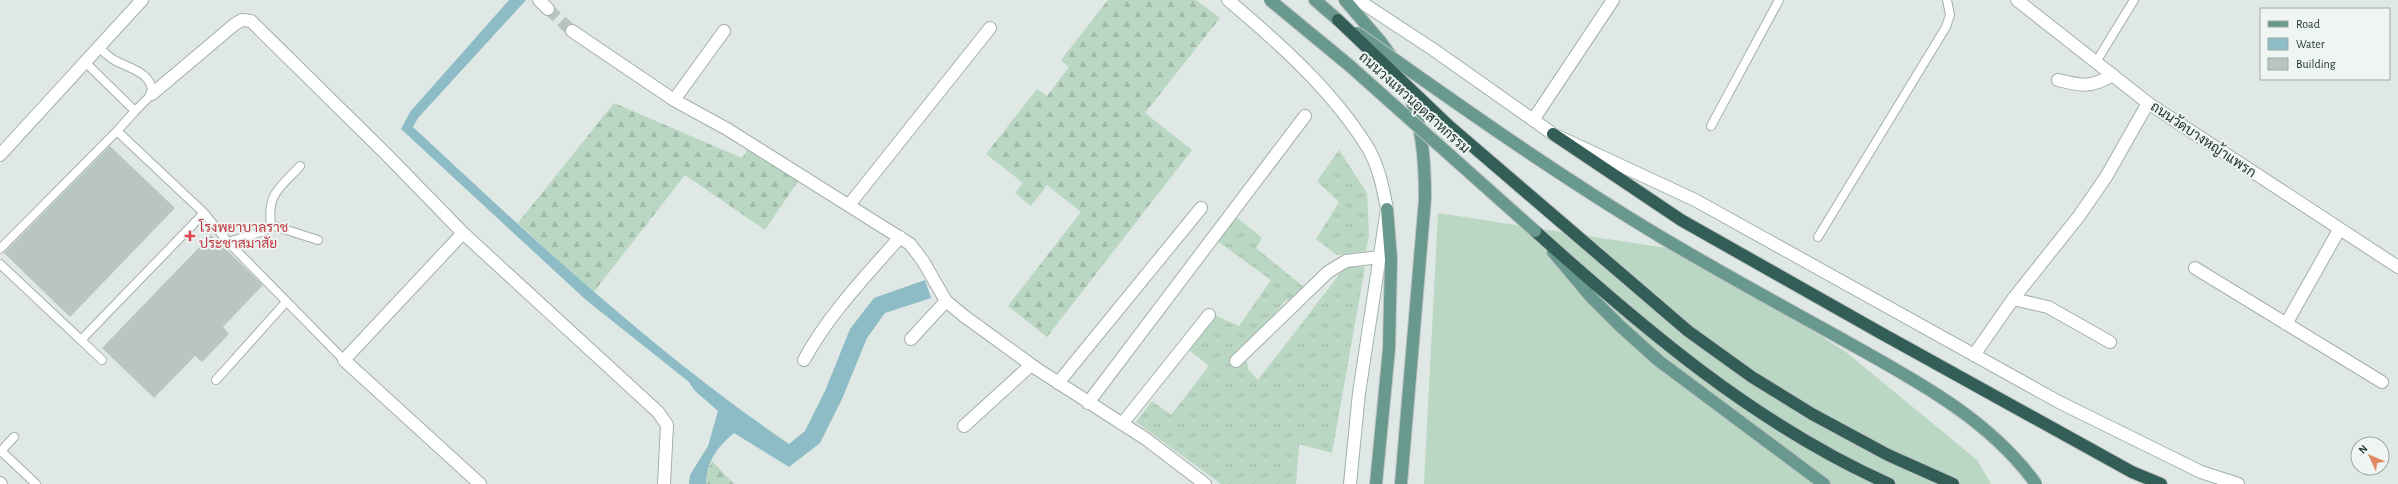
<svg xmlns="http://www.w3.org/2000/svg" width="2398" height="484" font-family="'Alegreya Sans',Sarabun,sans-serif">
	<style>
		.grass { fill: url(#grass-tufts) }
		.forest { fill: url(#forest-firs) }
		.garden { fill: #bad7c3 }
		.water { fill: #8dbcc7 }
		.building { fill: #b8c5c0 }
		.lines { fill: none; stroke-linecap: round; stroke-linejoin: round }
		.street-tunnel { stroke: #b9c4c0; stroke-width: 12; stroke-dasharray: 12 6; stroke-linecap: butt }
		.lane-casing { stroke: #a3afab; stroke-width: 10 }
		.street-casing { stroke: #a3afab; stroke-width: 14 }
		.secondary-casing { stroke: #a0b2ac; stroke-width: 14 }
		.primary-casing { stroke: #bdc3c1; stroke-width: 14 }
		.highway-casing { stroke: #bdc3c1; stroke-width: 14 }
		.lane { stroke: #fff; stroke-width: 8 }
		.street { stroke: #fff; stroke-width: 12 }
		.secondary { stroke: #fff; stroke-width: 12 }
		.primary { stroke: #68988e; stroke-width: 12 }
		.highway { stroke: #325e57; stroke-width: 12 }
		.primary-bridge-casing { stroke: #bdc3c1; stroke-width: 14; stroke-linecap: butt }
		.highway-bridge-casing { stroke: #bdc3c1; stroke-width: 14; stroke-linecap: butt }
		.primary-bridge { stroke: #68988e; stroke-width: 12 }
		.highway-bridge { stroke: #325e57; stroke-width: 12 }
		.health-dot { fill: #e0444e; stroke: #eff5f2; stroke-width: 1.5 }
		.labels { text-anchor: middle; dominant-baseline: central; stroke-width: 4; stroke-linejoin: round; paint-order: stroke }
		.street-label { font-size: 14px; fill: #223631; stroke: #eff5f2 }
		.health-label { font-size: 14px; fill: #be3a42; stroke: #eff5f2; text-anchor: start }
	</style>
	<defs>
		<pattern id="grass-tufts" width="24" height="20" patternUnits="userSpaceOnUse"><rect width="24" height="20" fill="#bad7c3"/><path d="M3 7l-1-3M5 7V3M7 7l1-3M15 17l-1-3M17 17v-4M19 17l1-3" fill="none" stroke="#a0b9a8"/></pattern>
		<pattern id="forest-firs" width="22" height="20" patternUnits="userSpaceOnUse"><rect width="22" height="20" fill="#bad7c3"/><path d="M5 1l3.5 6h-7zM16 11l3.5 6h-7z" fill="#a0b9a8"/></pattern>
	</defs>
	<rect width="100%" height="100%" fill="#dfe8e4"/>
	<!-- grass -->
	<path class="grass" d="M1339 150 1367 193 1369 236 1366 251 1337 255 1316 239 1339 202 1317 181Z
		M1235 216 1262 238 1256 248 1304 287 1301 296 1285 301 1245 349 1248 369 1258 380 1345 267H1365L1332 453 1299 444 1296 484H1221L1136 422 1152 401 1171 415 1209 366 1188 349 1214 315 1239 326 1271 280 1216 240Z"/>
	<!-- forest -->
	<path class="forest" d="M1108 0H1196L1220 18 1145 113 1192 150 1047 337 1008 306 1081 212 1047 185 1031 206 1015 193 1023 183 986 154 1037 89 1047 96 1069 67 1061 60Z
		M614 103 742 158 748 149 798 181 765 230 685 175 593 293 518 223Z
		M712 461 734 484H706L707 473Z"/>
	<!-- garden -->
	<path class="garden" d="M1438 213 1686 251 1846 352 1977 460 1991 484H1424Z"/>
	<!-- water -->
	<path class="water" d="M509 0H526L418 118 413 127C533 239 653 351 789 444L805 431 825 391 850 329 874 298 925 280 931 298 885 313 867 338 842 399 820 443 789 467 734 433C717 447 707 461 706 484H689L690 475 708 446 718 411 694 390 689 382 586 300 401 129 410 112Z"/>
	<!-- building -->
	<path class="building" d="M110 146 175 208 70 317 4 253Z
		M211 235 263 285 223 327 229 334 202 362 195 356 154 398 102 348Z"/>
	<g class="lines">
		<!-- street-tunnel -->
		<path class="street-tunnel" d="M548 9 572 31"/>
		<defs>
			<path id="lane" d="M99 47C104 52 109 58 116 61 131 69 153 73 152 94L135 111
				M85 62 135 111 117 131 204 213 228 242 344 360
				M2096 62 2134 0
				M1711 126 1779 0
				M271 225 318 240
				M1818 237 1946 27 1950 15 1947 0
				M228 242 264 231 271 225C267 193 280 188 300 166
				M0 249 117 131
				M0 264 81 340
				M102 360 81 340 204 213
				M216 380 286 302
				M1 451 36 484
				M0 452 14 437"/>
			<path id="street" d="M539 0 548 9
				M2017 0 2148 103 2398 267
				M572 31 674 100 727 129 910 244 923 261 946 301 964 316 1037 369 1146 439 1205 484
				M2058 80C2083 86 2090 88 2113 75
				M152 94 235 24 242 20 251 21 387 155 463 233 658 412 667 425 664 484
				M674 100 724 31
				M1533 120 1613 0
				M0 155 142 0
				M849 205 990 28
				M463 233 344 360 480 484
				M2195 268 2382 382
				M2013 299 2048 307 2110 342
				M2286 324 2339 230
				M911 339 946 301
				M1974 355 2013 299 2079 216 2106 177 2148 103
				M804 360C829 314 865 277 900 237
				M1236 361 1328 272 1346 261 1380 257
				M1058 383 1201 208
				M1088 403 1305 116
				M1122 424 1209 315
				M964 426 1031 365
				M0 483 1 484"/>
			<path id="secondary" d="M1228 0C1279 43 1333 91 1368 148 1379 167 1383 188 1387 209L1359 393 1350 484
				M1358 0 1434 50 1553 134 1695 200 2059 402 2201 472 2238 484"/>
			<path id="primary" d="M1315 0 1338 20
				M1345 0 1380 41 1391 56
				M1553 252 1590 296 1620 326 1659 361 1824 484
				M1376 484 1389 349 1391 259 1387 209
				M1401 484 1425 199C1425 157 1422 122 1405 83"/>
			<path id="highway" d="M1553 134 1681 220 1879 332 2132 472 2161 484
				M1535 231C1644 329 1755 424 1889 484
				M1812 414 1888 455 1953 484"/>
		</defs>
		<!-- lane casing -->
		<use href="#lane" class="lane-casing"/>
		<!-- street casing -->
		<use href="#street" class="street-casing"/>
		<!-- secondary casing -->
		<use href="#secondary" class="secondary-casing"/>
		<!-- primary casing -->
		<use href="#primary" class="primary-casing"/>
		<!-- highway casing -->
		<use href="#highway" class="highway-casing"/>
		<!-- lane -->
		<use href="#lane" class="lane"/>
		<!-- street -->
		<use href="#street" class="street"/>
		<!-- secondary -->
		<use href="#secondary" class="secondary"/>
		<!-- primary -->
		<use href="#primary" class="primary"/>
		<!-- highway -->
		<use href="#highway" class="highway"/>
		<defs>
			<path id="primary-bridge" d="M1270 0 1350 66 1535 231
				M1357 33C1457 104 1556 174 1661 237 1720 272 1780 305 1840 338 1911 378 1988 417 2036 484"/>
			<path id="highway-bridge" d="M1338 20 1449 126 1688 331 1752 377 1812 414"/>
		</defs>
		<!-- primary-bridge casing -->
		<use href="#primary-bridge" class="primary-bridge-casing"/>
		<!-- highway-bridge casing -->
		<use href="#highway-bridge" class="highway-bridge-casing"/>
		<!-- primary-bridge -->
		<use href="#primary-bridge" class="primary-bridge"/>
		<!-- highway-bridge -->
		<use href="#highway-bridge" class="highway-bridge"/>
	</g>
	<!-- markers -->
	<path class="health-dot" d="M188 230h4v4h4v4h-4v4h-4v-4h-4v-4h4z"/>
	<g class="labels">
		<!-- street labels -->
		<g class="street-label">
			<text transform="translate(1414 103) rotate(42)">ถนนวงแหวนอุตสาหกรรม</text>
			<text transform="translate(2203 140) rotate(34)">ถนนวัดบางหญ้าแพรก</text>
		</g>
		<!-- health labels -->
		<g class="health-label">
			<text x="199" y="228">โรงพยาบาลราช<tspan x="199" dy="16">ประชาสมาสัย</tspan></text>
		</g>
	</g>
	<!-- legend -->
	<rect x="2260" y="8" width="130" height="72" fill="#eff5f2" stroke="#9da9a5"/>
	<rect x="2268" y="21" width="20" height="6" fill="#68988e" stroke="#9da9a5"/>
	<text x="2296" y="28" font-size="12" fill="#223631">Road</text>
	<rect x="2268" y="38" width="20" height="12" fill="#8dbcc7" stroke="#9da9a5"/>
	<text x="2296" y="48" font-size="12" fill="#223631">Water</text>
	<rect x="2268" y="58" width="20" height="12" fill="#b8c5c0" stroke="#9da9a5"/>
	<text x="2296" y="68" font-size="12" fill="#223631">Building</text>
	<!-- north arrow -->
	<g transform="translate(2370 456) rotate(314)"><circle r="19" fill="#eff5f2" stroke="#9da9a5"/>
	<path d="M0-3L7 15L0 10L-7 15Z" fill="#e08864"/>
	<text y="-6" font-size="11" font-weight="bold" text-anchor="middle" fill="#223631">N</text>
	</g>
</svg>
